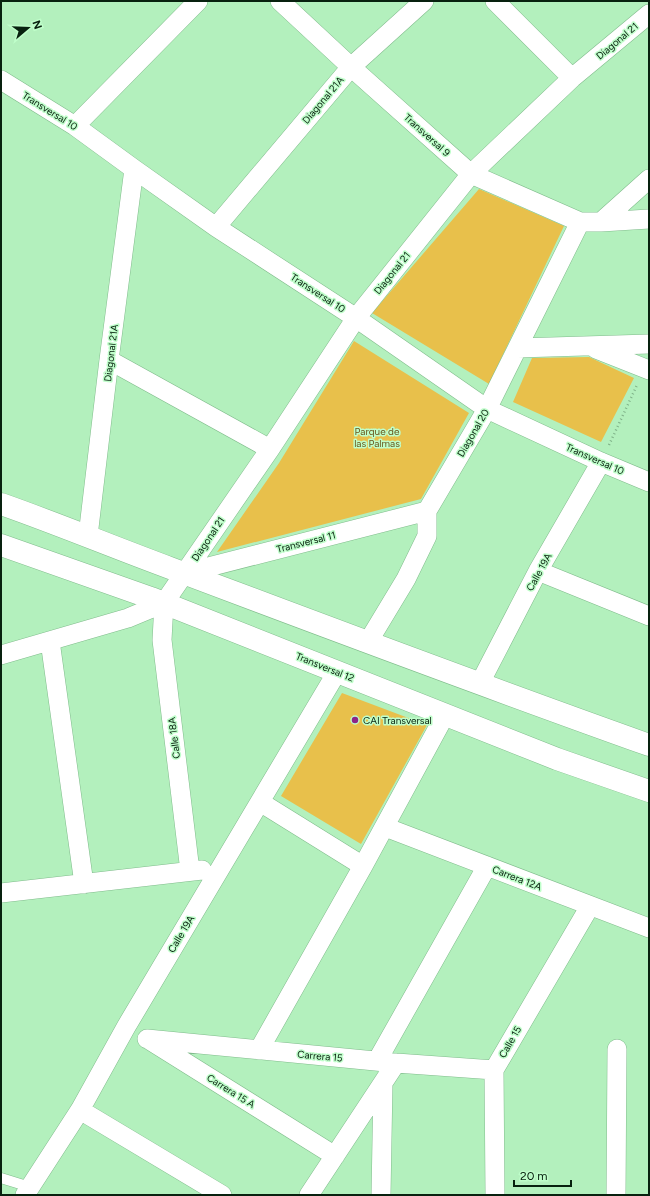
<svg xmlns="http://www.w3.org/2000/svg" width="650" height="1196" font-family="Figtree,sans-serif">
	<style>
		.green { fill: #e8c04b }
		.lines { fill: none; stroke-linecap: round; stroke-linejoin: round }
		.service-casing { stroke: #80bc8c; stroke-width: 11 }
		.minor-casing { stroke: #80bc8c; stroke-width: 20 }
		.secondary-casing { stroke: #80bc8c; stroke-width: 23 }
		.path { stroke: #7fb188; stroke-width: 2.5; stroke-dasharray: 1 3; stroke-linecap: butt }
		.service { stroke: #fff; stroke-width: 10 }
		.minor { stroke: #fff; stroke-width: 19 }
		.secondary { stroke: #fff; stroke-width: 22 }
		.poi-dot { fill: #8d2489; stroke: #bffeca; stroke-width: 1.5 }
		.labels { text-anchor: middle; dominant-baseline: central; stroke-width: 3; stroke-linejoin: round; paint-order: stroke }
		.street-label { font-size: 10px; fill: #08210f; stroke: #bffeca }
		.park-label { font-size: 10px; fill: #69551a; stroke: #bffeca }
		.poi-label { font-size: 10px; fill: #08210f; stroke: #bffeca; text-anchor: start }
	</style>
	<rect width="100%" height="100%" fill="#b3f0bd"/>
	<!-- green -->
	<path class="green" d="M479 189 564 226 489 384 372 313Z
		M354 341 469 413 421 499 217 552 279 463Z
		M589 357 634 378 601 442 513 402 532 358Z
		M342 693 427 725 361 844 281 796Z"/>
	<g class="lines">
		<defs>
			<path id="service" d="M1 1178 30 1187"/>
			<path id="minor" d="M280 1 351 67 471 174 580 222H601L649 219
				M495 1 572 78
				M1 80 75 126 134 169 216 227 356 318 487 409 601 462 649 482
				M75 126 198 1
				M601 222 649 179
				M216 227 351 67 424 1
				M518 348 649 344
				M596 349 649 370
				M109 360 270 449
				M88 536 109 360 134 169
				M538 571 649 616
				M185 573 427 511
				M164 603 270 449 356 318 471 174 572 78 649 14
				M164 603 162 640 190 871
				M50 641 84 884
				M368 642 406 579 427 536V511L487 409 580 222
				M1 655 128 618 164 603
				M480 683 538 571 601 462
				M260 802 363 866
				M385 827 649 928
				M1 893 202 870
				M147 1039 396 1063 494 1070
				M151 1041 335 1156
				M259 1050 363 866 445 715
				M377 1061 487 866
				M80 1110 222 1195
				M25 1195 80 1110 126 1027 337 672
				M309 1195 396 1063
				M381 1195 383 1083
				M495 1195 494 1070 590 906
				M616 1195 617 1049"/>
			<path id="secondary" d="M1 504C58 524 113 547 170 568 329 628 489 688 649 745
				M1 545 151 598 557 759 649 791"/>
		</defs>
		<!-- service casing -->
		<use href="#service" class="service-casing"/>
		<!-- minor casing -->
		<use href="#minor" class="minor-casing"/>
		<!-- secondary casing -->
		<use href="#secondary" class="secondary-casing"/>
		<!-- path -->
		<path class="path" d="M609 445 637 385"/>
		<!-- service -->
		<use href="#service" class="service"/>
		<!-- minor -->
		<use href="#minor" class="minor"/>
		<!-- secondary -->
		<use href="#secondary" class="secondary"/>
	</g>
	<!-- markers -->
	<circle class="poi-dot" cx="355" cy="720" r="4"/>
	<g class="labels">
		<!-- street labels -->
		<g class="street-label">
			<text transform="translate(617 41) rotate(-40)">Diagonal 21</text>
			<text transform="translate(323 100) rotate(-50)">Diagonal 21A</text>
			<text transform="translate(50 111) rotate(32)">Transversal 10</text>
			<text transform="translate(427 135) rotate(42)">Transversal 9</text>
			<text transform="translate(392 273) rotate(-51)">Diagonal 21</text>
			<text transform="translate(318 293) rotate(33)">Transversal 10</text>
			<text transform="translate(111 353) rotate(-83)">Diagonal 21A</text>
			<text transform="translate(473 433) rotate(-60)">Diagonal 20</text>
			<text transform="translate(595 459) rotate(24)">Transversal 10</text>
			<text transform="translate(208 539) rotate(-56)">Diagonal 21</text>
			<text transform="translate(306 542) rotate(-14)">Transversal 11</text>
			<text transform="translate(539 572) rotate(-61)">Calle 19A</text>
			<text transform="translate(325 667) rotate(22)">Transversal 12</text>
			<text transform="translate(174 738) rotate(-97)">Calle 18A</text>
			<text transform="translate(517 878) rotate(21)">Carrera 12A</text>
			<text transform="translate(181 934) rotate(-59)">Calle 19A</text>
			<text transform="translate(510 1042) rotate(-60)">Calle 15</text>
			<text transform="translate(320 1056) rotate(5)">Carrera 15</text>
			<text transform="translate(231 1091) rotate(32)">Carrera 15 A</text>
		</g>
		<!-- park labels -->
		<g class="park-label">
			<text x="377" y="431">Parque de<tspan x="377" dy="12">las Palmas</tspan></text>
		</g>
		<!-- poi labels -->
		<g class="poi-label">
			<text x="363" y="720">CAI Transversal</text>
		</g>
	</g>
	<!-- border -->
	<rect width="650" height="1196" fill="none" stroke="#08210f" stroke-width="4"/>
	<!-- north arrow -->
	<g transform="translate(28 28) rotate(71)" stroke="#bffeca" stroke-width="3" paint-order="stroke">
	<path d="M0-3L7 15L0 10L-7 15Z" fill="#08210f"/>
	<text y="-6" font-size="11" font-weight="bold" text-anchor="middle" fill="#08210f">N</text>
	</g>
	<!-- scale -->
	<path d="M514 1180v6h57v-6" fill="none" stroke="#08210f" stroke-width="2"/>
	<text x="520" y="1180" font-size="12" fill="#08210f" stroke="#bffeca" stroke-width="3" paint-order="stroke">20 m</text>
</svg>
